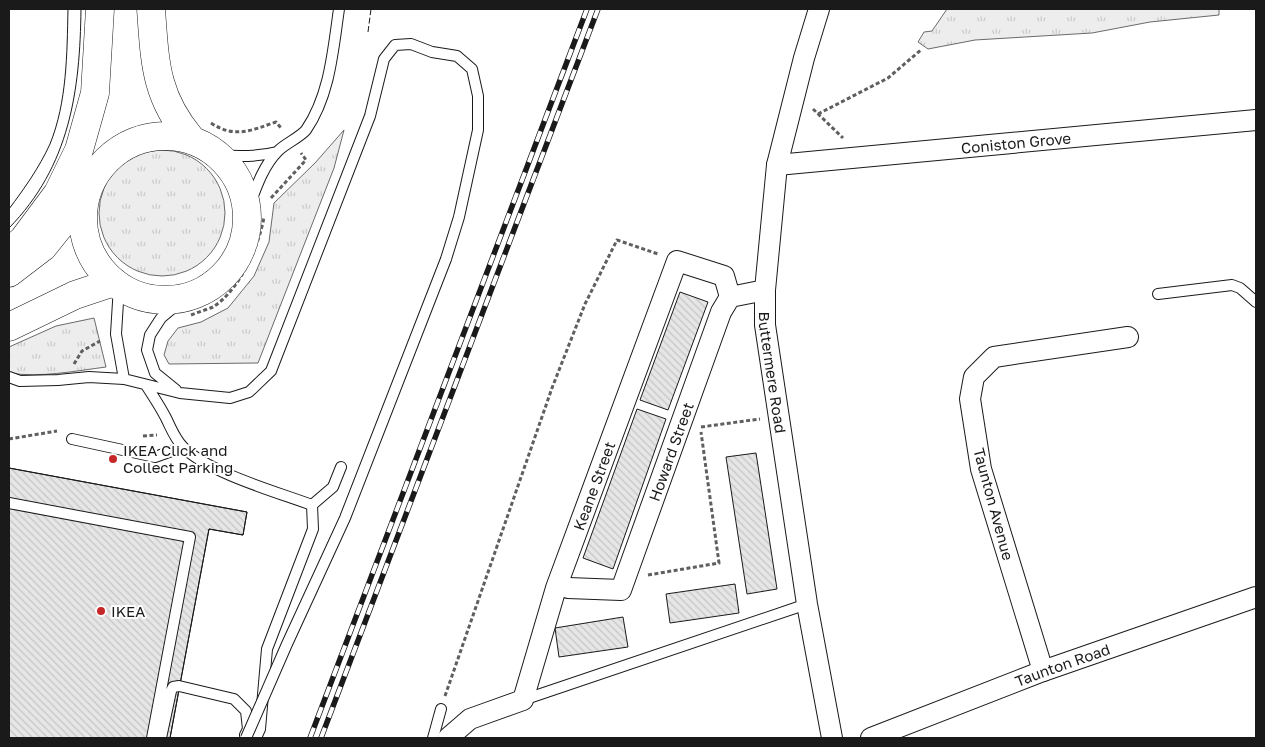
<svg xmlns="http://www.w3.org/2000/svg" width="1265" height="747" font-family="'Golos Text',sans-serif">
	<style>
		.grass { fill: url(#grass-tufts); stroke: #6a6a6a }
		.building { fill: url(#building-back-hatch); stroke: #1a1a1a }
		.lines { fill: none; stroke-linecap: round; stroke-linejoin: round }
		.service-casing { stroke: #1a1a1a; stroke-width: 12 }
		.minor-casing { stroke: #1a1a1a; stroke-width: 22 }
		.trunk-casing { stroke: #1a1a1a; stroke-width: 29 }
		.path { stroke: #5f5f5f; stroke-width: 3; stroke-dasharray: 4 2.5; stroke-linecap: butt }
		.service { stroke: #fff; stroke-width: 10 }
		.minor { stroke: #fff; stroke-width: 20 }
		.trunk { stroke: #fff; stroke-width: 28 }
		.tram { stroke: #1a1a1a; stroke-width: 1 }
		.rail-casing { stroke: #1a1a1a; stroke-width: 5.5 }
		.rail { stroke: #fff; stroke-width: 4; stroke-dasharray: 11; stroke-linecap: butt }
		.service-bridge-casing { stroke: #1a1a1a; stroke-width: 12; stroke-linecap: butt }
		.service-bridge { stroke: #fff; stroke-width: 10 }
		.fence { stroke: #1a1a1a; stroke-width: 1; stroke-dasharray: 6 2.5; stroke-linecap: butt }
		.poi-dot { fill: #c62828; stroke: #fff; stroke-width: 2 }
		.labels { text-anchor: middle; dominant-baseline: central; stroke-width: 4; stroke-linejoin: round; paint-order: stroke }
		.street-label { font-size: 15px; fill: #1a1a1a; stroke: #fff }
		.poi-label { font-size: 15px; fill: #1a1a1a; stroke: #fff; text-anchor: start }
	</style>
	<defs>
		<pattern id="grass-tufts" width="24" height="20" patternUnits="userSpaceOnUse" patternTransform="scale(1.25)"><rect width="24" height="20" fill="#ededed"/><path d="M3 7l-1-3M5 7V3M7 7l1-3M15 17l-1-3M17 17v-4M19 17l1-3" fill="none" stroke="#cbcbcb"/></pattern>
		<pattern id="building-back-hatch" width="6" height="6" patternUnits="userSpaceOnUse" patternTransform="scale(1.25)"><rect width="6" height="6" fill="#e6e6e6"/><path d="M-1 5l2 2M0 0l6 6M5-1l2 2" fill="none" stroke="#c5c5c5"/></pattern>
	</defs>
	<rect width="100%" height="100%" fill="#fff"/>
	<!-- grass -->
	<path class="grass" d="M947 9H1219V15L1150 22 1092 33 975 40 928 49 918 42 924 32 932 31Z
		M344 130 334 168 258 363 169 364 164 355 168 341 178 328 201 322 228 308 254 276 269 242 274 203 315 163Z
		M99 213a63 63 0 1 1 126 0a63 63 0 1 1-126 0Z
		M94 318 106 367C75 371 40 378 9 373V347L56 326Z"/>
	<!-- building -->
	<path class="building" d="M680 292 708 302 668 410 640 400Z
		M637 409 666 419 613 569 583 558Z
		M756 453 777 589 747 594 726 457Z
		M9 468 247 512 243 535 209 529 170 738H9Z
		M9 468 247 512 243 535 209 529 170 738H9Z
		M735 584 739 613 670 623 666 594Z
		M623 617 628 647 559 657 555 628Z"/>
	<g class="lines">
		<defs>
			<path id="service" d="M218 155C239 157 257 157 277 152
				M247 212C255 191 262 167 278 151 286 143 299 138 306 130 330 95 333 50 339 9
				M119 286 116 334 124 379
				M1158 294 1232 285 1240 288 1256 302
				M9 377 20 381 58 380 89 377 124 379 180 393 230 398 249 392 271 371 370 116 384 59 395 45 411 44 432 52 457 56 472 69 478 96V130L459 217 446 259
				M146 385C153 396 160 406 166 418 171 428 175 439 183 447 209 473 277 492 312 505L333 487 341 467
				M176 390 155 373 147 350 150 335 161 318 185 298
				M72 439 155 457 183 447
				M9 503 190 537 152 738
				M523 700 807 604
				M161 738 171 691 173 687 179 686 234 699 246 711 248 729 245 735
				M256 738 260 729 267 649 313 529 312 505
				M433 738 441 709"/>
			<g id="minor">
				<path id="s1" d="M819 9 804 58 777 165 765 290V325L807 604 832 738"/>
				<path id="s2" d="M777 165 1256 120"/>
				<path id="s3" d="M568 588 621 590 721 312 730 297 765 290"/>
				<path d="M1043 671 981 469 970 399 974 377 994 357 1128 337"/>
				<path id="s4" d="M448 738 470 719 523 700 556 588 677 261 724 276 730 297"/>
				<path id="s5" d="M871 738 1043 671 1256 597"/>
			</g>
			<path id="trunk" d="M151 9C155 63 155 96 191 139
				M83 218a82 82 0 1 1 164 0a82 82 0 1 1-164 0Z
				M9 252 23 240 58 193 79 150 95 93 100 9
				M9 273 43 247 87 192
				M9 327 75 295 114 282"/>
		</defs>
		<!-- service casing -->
		<use href="#service" class="service-casing"/>
		<!-- minor casing -->
		<use href="#minor" class="minor-casing"/>
		<!-- trunk casing -->
		<use href="#trunk" class="trunk-casing"/>
		<!-- path -->
		<path class="path" d="M813 109 843 138
			M818 114 888 78 922 49
			M211 123C235 139 252 130 276 122L281 128
			M271 198 306 160 301 153
			M191 315C198 312 206 310 213 307 239 291 259 246 264 217
			M74 364 82 351 100 341
			M701 427 760 419
			M143 436 157 435
			M9 439 57 431
			M648 575 719 563 701 432
			M445 696 552 388 585 304 617 240 658 254"/>
		<!-- service -->
		<use href="#service" class="service"/>
		<!-- minor -->
		<use href="#minor" class="minor"/>
		<!-- trunk -->
		<use href="#trunk" class="trunk"/>
		<!-- tram -->
		<path class="tram" d="M9 209C24 189 39 168 50 144 67 102 67 54 68 9
			M9 228C70 166 80 91 81 9"/>
		<defs>
			<path id="rail" d="M310 738 587 9
				M321 738 598 9"/>
		</defs>
		<!-- rail casing -->
		<use href="#rail" class="rail-casing"/>
		<!-- rail -->
		<use href="#rail" class="rail"/>
		<defs>
			<path id="service-bridge" d="M246 738 287 644 345 518 446 259"/>
		</defs>
		<!-- service-bridge casing -->
		<use href="#service-bridge" class="service-bridge-casing"/>
		<!-- service-bridge -->
		<use href="#service-bridge" class="service-bridge"/>
		<!-- fence -->
		<path class="fence" d="M368 32 371 9"/>
	</g>
	<!-- markers -->
	<g class="poi-dot">
		<circle cx="113" cy="459" r="5"/>
		<circle cx="101" cy="611" r="5"/>
	</g>
	<g class="labels">
		<!-- street labels -->
		<g class="street-label">
			<text stroke="none"><textPath href="#s2" startOffset="240">Coniston Grove</textPath></text>
			<text stroke="none"><textPath href="#s1" startOffset="370">Buttermere Road</textPath></text>
			<text stroke="none"><textPath href="#s3" startOffset="200">Howard Street</textPath></text>
			<text stroke="none"><textPath href="#s4" startOffset="311">Keane Street</textPath></text>
			<text transform="translate(994 504) rotate(75)">Taunton Avenue</text>
			<text stroke="none"><textPath href="#s5" startOffset="205">Taunton Road</textPath></text>
		</g>
		<!-- poi labels -->
		<g class="poi-label">
			<text x="123" y="450">IKEA Click and<tspan x="123" dy="17">Collect Parking</tspan></text>
			<text x="111" y="611">IKEA</text>
		</g>
	</g>
	<!-- border -->
	<rect width="1265" height="747" fill="none" stroke="#1a1a1a" stroke-width="20"/>
</svg>
